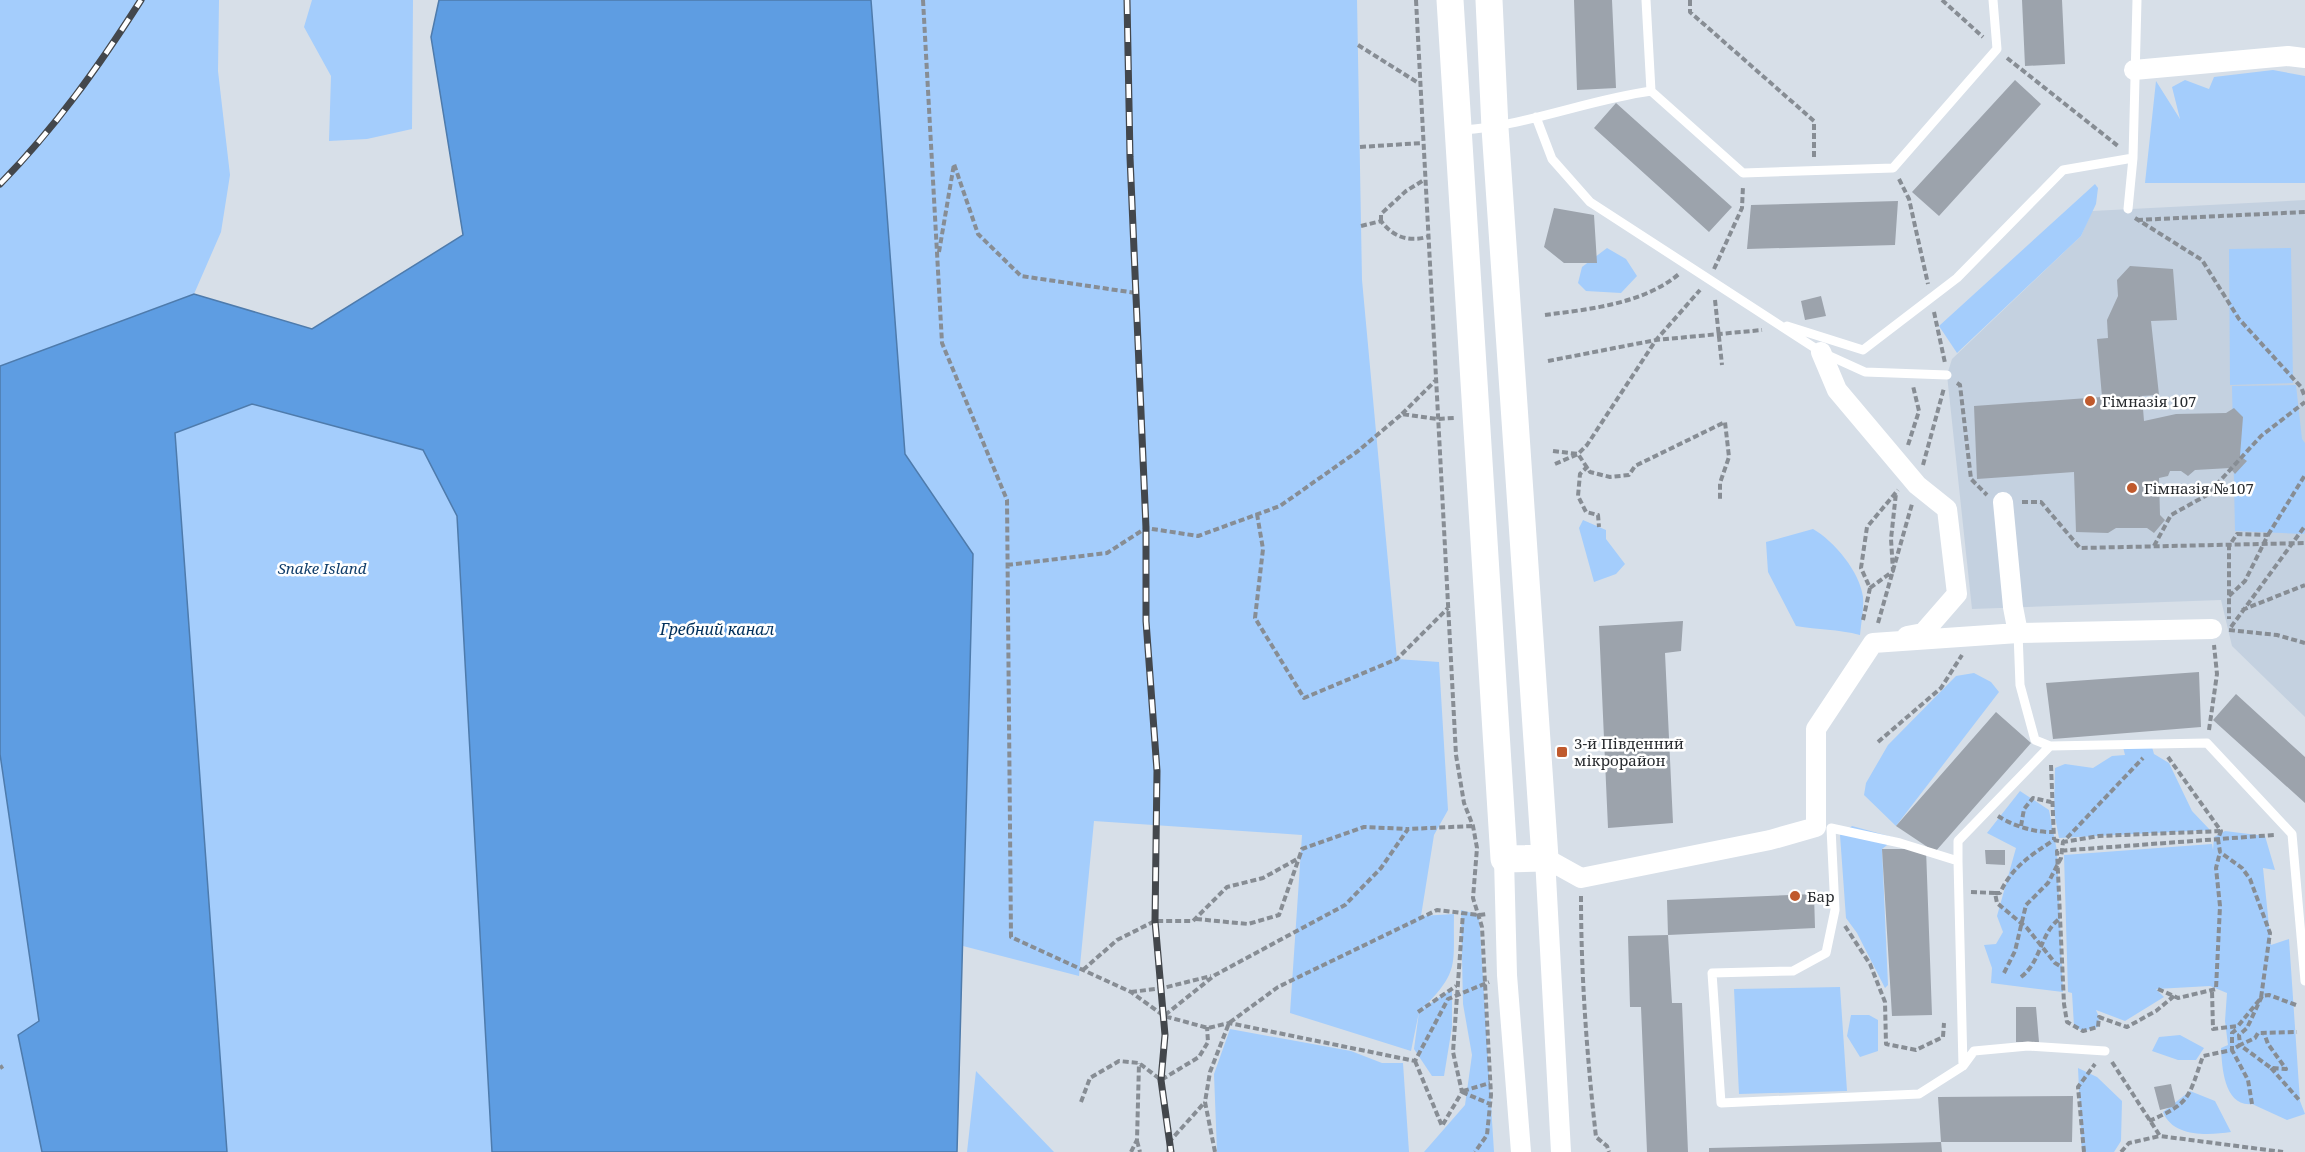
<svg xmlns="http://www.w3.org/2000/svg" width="2305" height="1152" font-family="'Noto Serif',serif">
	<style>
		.built { fill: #c4d1e0 }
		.green { fill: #a4cdfc }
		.water { fill: #5e9de2; stroke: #4e7bac; stroke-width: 1.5 }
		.building { fill: #9ca3ac }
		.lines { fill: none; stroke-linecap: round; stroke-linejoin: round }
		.path { stroke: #878d94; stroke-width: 4; stroke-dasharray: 6 3; stroke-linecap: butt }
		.lane { stroke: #fff; stroke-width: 9 }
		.street { stroke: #fff; stroke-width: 20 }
		.secondary { stroke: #fff; stroke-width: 27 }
		.rail-casing { stroke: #43474c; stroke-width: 7 }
		.rail { stroke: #fff; stroke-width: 4.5; stroke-dasharray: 14; stroke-linecap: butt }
		.poi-dot { fill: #c05a2d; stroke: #fff; stroke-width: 2 }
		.labels { text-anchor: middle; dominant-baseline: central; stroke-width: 5; stroke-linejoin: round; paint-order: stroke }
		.poi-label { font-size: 15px; fill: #282b2f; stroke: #fff; text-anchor: start }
		.park-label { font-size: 15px; font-style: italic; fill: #123f6c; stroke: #fff }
		.water-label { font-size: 16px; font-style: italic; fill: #01305c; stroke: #fff }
	</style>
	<rect width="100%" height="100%" fill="#d7dfe8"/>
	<!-- built -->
	<path class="built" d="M2305 200V717L2232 646 2221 600 1972 609 1947 375 1952 359 2081 236 2092 211Z"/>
	<!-- green -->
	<path class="green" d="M0 0H219L218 71 230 175 221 232 194 294 0 366Z
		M312 0H413L412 129 367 139 329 141 331 76 304 27Z
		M871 0H1357L1362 280 1397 659 1439 662 1448 810 1434 835 1421 916 1454 914C1453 966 1460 971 1422 1009L1452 989V1027L1444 1076H1432L1414 1049 1419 1012 1411 1051 1290 1013 1302 835 1094 821 1079 976 963 946 973 554 905 454Z
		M2273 70 2305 76V183H2145L2156 81 2180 119 2172 87 2185 80 2209 89 2214 77Z
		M2095 184 2098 188 2096 204 2081 236 1957 353 1939 326Z
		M1607 248 1626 259 1637 276 1621 293 1586 291 1578 283 1582 267Z
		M2291 248 2293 383 2230 385 2229 249Z
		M2296 385 2302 439 2305 443V532L2304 534 2235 531 2232 386Z
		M252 404 423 450 457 516 492 1152H227L175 433Z
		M1583 520 1606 530V539L1625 564 1616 574 1594 582 1579 528Z
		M1813 529C1834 541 1860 572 1863 597 1864 609 1861 623 1860 635 1838 629 1818 630 1796 626L1768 572 1766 542Z
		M1974 673 1991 682 1999 692 1896 826 1864 795 1866 783 1888 745 1956 676Z
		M2123 747H2152L2154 754 2169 763 2192 811 2210 830 2059 838 2054 812 2055 768 2065 764 2093 768 2112 756 2125 755Z
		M0 754 39 1021 18 1035 42 1152H0Z
		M2020 791 2049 810 2057 851 2063 992 1991 983 1992 968 1984 945 1996 944 2003 932 1997 916 2016 848 1987 833Z
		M1852 826 1896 838 1882 849 1888 985 1885 988 1857 933 1846 918 1840 835Z
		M2225 831 2265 836 2275 870 2263 868 2271 945 2289 939 2300 1101 2305 1114 2287 1120 2252 1104C2224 1107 2222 1067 2221 1048L2228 1045 2225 1021 2227 993 2210 986 2156 989 2164 997 2125 1021 2096 1010 2099 1017 2098 1027 2083 1031 2074 1026 2072 993 2068 992 2064 855 2212 844 2213 850 2214 837Z
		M1461 910 1479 915 1494 1152H1424L1465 1105 1472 1055 1463 1004Z
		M1840 987 1847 1091 1739 1094 1734 989Z
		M1851 1015H1869L1878 1020V1051L1860 1057 1847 1036Z
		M1230 1029 1351 1051 1382 1063H1403L1409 1152H1217L1214 1074Z
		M2180 1035 2204 1048 2196 1060H2178L2152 1051 2159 1037Z
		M2078 1068 2097 1077 2122 1101 2121 1141 2114 1152H2082Z
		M976 1071 1054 1152H967Z
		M2190 1091 2215 1101 2231 1132C2210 1135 2173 1138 2163 1112Z"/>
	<!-- water -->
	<path class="water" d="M439 0H871L905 454 973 554 957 1152H492L457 516 423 450 252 404 175 433 227 1152H42L18 1035 39 1021 0 754V366L194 294 312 329 463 235 431 37Z"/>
	<!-- building -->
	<path class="building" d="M1574 0H1612L1616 88 1577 90Z
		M2022 0H2062L2065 64 2025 66Z
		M2015 80 2041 104 1939 216 1912 192Z
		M1616 103 1732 207 1709 232 1594 128Z
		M1898 201 1895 245 1747 249 1751 205Z
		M1554 208 1594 215 1597 263H1564L1544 247Z
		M2130 266 2173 269 2177 320 2151 321 2159 395 2142 396 2144 421 2176 414 2226 413 2234 408 2243 417 2240 456 2247 461 2235 474 2230 468 2195 470 2188 476 2181 471H2170L2168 476 2159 478 2160 515 2165 520 2154 533 2147 528H2116L2108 533 2076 532 2074 472 1977 479 1974 406 2102 397 2097 339 2108 338 2107 320 2118 296 2117 280Z
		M1821 296 1826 316 1805 320 1801 301Z
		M1683 621 1681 651 1665 653 1673 823 1608 828 1599 626Z
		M2199 672 2201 727 2053 739 2046 683Z
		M2236 694 2305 757V803L2213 720Z
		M1996 712 2031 743 1935 852 1896 826Z
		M1882 849H1926L1932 1015 1892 1016Z
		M1985 850H2005V865L1986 864Z
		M1814 894 1815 928 1668 935 1672 1003H1682L1688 1152H1647L1641 1007H1630L1628 936 1668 935 1667 900Z
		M2016 1007H2036L2039 1042H2016Z
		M2171 1084 2176 1106 2160 1110 2154 1087Z
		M2073 1096 2072 1142H1941L1938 1097Z
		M1941 1142 1942 1152H1709V1148Z"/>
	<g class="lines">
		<!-- path -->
		<path class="path" d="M923 0 942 343 1007 500 1011 937 1131 992 1164 1016 1208 1028 1229 1023 1415 1061 1448 999 1489 982
			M1416 0 1456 755 1464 803 1473 826 1477 848 1473 898 1482 927 1491 1095 1487 1135 1475 1152
			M1690 0V12L1814 121V159
			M1942 0 1983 37
			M1358 45 1420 84
			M2007 58 2118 146
			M1360 147 1422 143
			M1899 179 1909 199 1928 284
			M2135 218 2202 260 2239 319 2301 387 2305 397
			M2137 220 2305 212
			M1381 221V214L1406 191 1424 180
			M1361 226 1381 221C1393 237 1408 242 1427 237
			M939 252 954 164 978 234 1021 276 1136 293
			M1714 269 1742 208 1743 186
			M1715 300 1722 365
			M1934 312 1945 363
			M1545 315C1590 309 1643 304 1679 274
			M1548 361 1656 340 1762 330
			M1957 383 1960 385 1971 479 1987 495
			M1402 414 1435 381
			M1908 445 1919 411 1913 386
			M1553 451 1578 454 1590 472 1610 477 1629 475 1635 466 1725 422 1729 457 1720 483V501
			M1555 464 1578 454 1587 445 1656 340 1700 290
			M1923 465 1944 388
			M1588 466 1580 474 1578 496 1586 512 1598 515 1599 527
			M2022 502H2041L2080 548 2305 543
			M1257 514 1263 549 1255 618 1304 698 1397 659 1448 608
			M2268 535 2305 475
			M2154 546 2171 515 2207 495 2261 436 2305 402
			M1007 565 1107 553 1146 528 1198 536 1280 506 1358 451 1402 414 1437 419 1454 418
			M1870 588 1893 571 1891 539 1896 493
			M2229 596 2245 581 2268 535 2237 534 2229 546V619
			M2242 610 2305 585
			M1863 620 1870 588 1861 568 1867 527 1898 490
			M1878 623 1912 504
			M2231 627 2305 526
			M2229 630 2277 635 2305 643
			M2209 730 2217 674 2214 645
			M1878 742 1941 688 1962 655
			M2168 757 2221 831 2218 839 2220 852 2242 868 2250 879 2270 933 2261 998 2238 1026 2213 1029 2212 990
			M2051 765 2054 840
			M1998 816C2013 826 2036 833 2054 832
			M2021 826 2024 809 2033 798 2051 802
			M1971 892 1995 893 1997 903 2027 928 2055 963 2062 967
			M1995 893H2000C2012 867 2031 855 2054 840L2063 842 2099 836 2221 831
			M1581 896C1581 977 1587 1057 1596 1137L1607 1146 1609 1152
			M1196 919 1248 924 1279 915 1299 858
			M1845 926 1870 964 1885 1002 1886 1044 1916 1050 1943 1037 1944 1023
			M1083 970 1117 940 1155 921H1193L1227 887 1263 878 1299 858 1302 849 1364 827 1407 829
			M2004 973 2015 951 2026 905 2048 883 2061 858 2063 842 2143 758
			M2021 977C2041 962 2040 934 2059 919
			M2158 989 2178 998 2216 989 2220 906 2216 868 2220 852
			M1131 992 1163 988 1211 976
			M2174 996 2156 1011 2127 1027 2099 1017 2098 1027 2083 1031 2067 1022 2064 1004 2057 851 2274 835
			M2296 1005 2269 995 2262 996 2247 1028 2239 1035 2240 1045 2255 1038 2258 1033 2297 1032
			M1418 1012 1456 986
			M1165 1015 1215 975 1345 905 1381 868 1408 829 1473 826
			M1415 1061 1442 1126 1462 1092 1453 1052 1463 913
			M2112 1062 2160 1136 2283 1152
			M0 1068 3 1066
			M2271 1068 2300 1101
			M1463 1091 1490 1083
			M1462 1092 1490 1104
			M1081 1102 1090 1078 1119 1061 1139 1063 1161 1080 1199 1057 1208 1042 1207 1027
			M2252 1104 2248 1080 2232 1050 2240 1045 2271 1068 2286 1069 2268 1044 2264 1033
			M2149 1121C2191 1103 2188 1098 2203 1056L2232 1050V1033L2237 1029
			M1137 1141 1140 1152
			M1131 1152 1137 1140 1139 1063
			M1168 1152 1170 1141 1205 1102
			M1215 1152 1205 1102 1210 1072 1229 1023 1278 987 1437 910 1479 915 1487 914
			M2084 1152 2078 1087 2095 1064
			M2121 1152 2129 1143 2160 1136"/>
		<!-- lane -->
		<path class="lane" d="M1651 91 1743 173 1893 168 1997 49 1993 0
			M1536 117 1552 159 1590 202 1821 352 1865 372 1947 375
			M1462 130C1526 126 1587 100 1651 91L1646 0
			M2128 209 2133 158 2137 0
			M1787 326 1863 350 1957 278 2063 170 2133 158
			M2018 633 2020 685 2035 740 2050 746
			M1958 861 1900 843 1831 828 1835 910 1826 953 1793 971 1712 973 1721 1103 1919 1094 1963 1066 1958 861V841L2050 746 2207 743 2292 834 2305 981
			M1963 1066 1974 1051 2028 1046 2105 1051"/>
		<!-- street -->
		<path class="street" d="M2134 70 2288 56 2305 58
			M1821 352 1837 390 1917 485 1947 509 1957 594 1923 633 1907 636
			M2003 502 2013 607 2018 633
			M1545 858 1581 878 1770 840 1816 827V729L1873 643 2018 633 2212 629
			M1545 858 1561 1152
			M1504 859 1507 975 1521 1152"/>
		<!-- secondary -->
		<path class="secondary" d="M1450 0 1504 859 1545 858 1495 128 1489 0"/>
		<defs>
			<path id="rail" d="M1127 0 1130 157 1146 528V621L1157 771 1155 921 1165 1035 1161 1080 1171 1152
				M0 184C55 128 99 66 141 0"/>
		</defs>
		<!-- rail casing -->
		<use href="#rail" class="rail-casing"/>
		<!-- rail -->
		<use href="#rail" class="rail"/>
	</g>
	<!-- markers -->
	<g class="poi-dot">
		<circle cx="2090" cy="401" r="6"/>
		<circle cx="2132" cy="488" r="6"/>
		<rect x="1556" y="746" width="12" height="12" rx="3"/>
		<circle cx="1795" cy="896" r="6"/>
	</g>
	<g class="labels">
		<!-- poi labels -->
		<g class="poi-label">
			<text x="2102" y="401">Гімназія 107</text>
			<text x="2144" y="488">Гімназія №107</text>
			<text x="1574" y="743">3-й Південний<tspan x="1574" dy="17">мікрорайон</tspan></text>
			<text x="1807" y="896">Бар</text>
		</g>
		<!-- park labels -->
		<g class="park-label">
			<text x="322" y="568">Snake Island</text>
		</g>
		<!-- water labels -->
		<g class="water-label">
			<text x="717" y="629">Гребний канал</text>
		</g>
	</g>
</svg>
